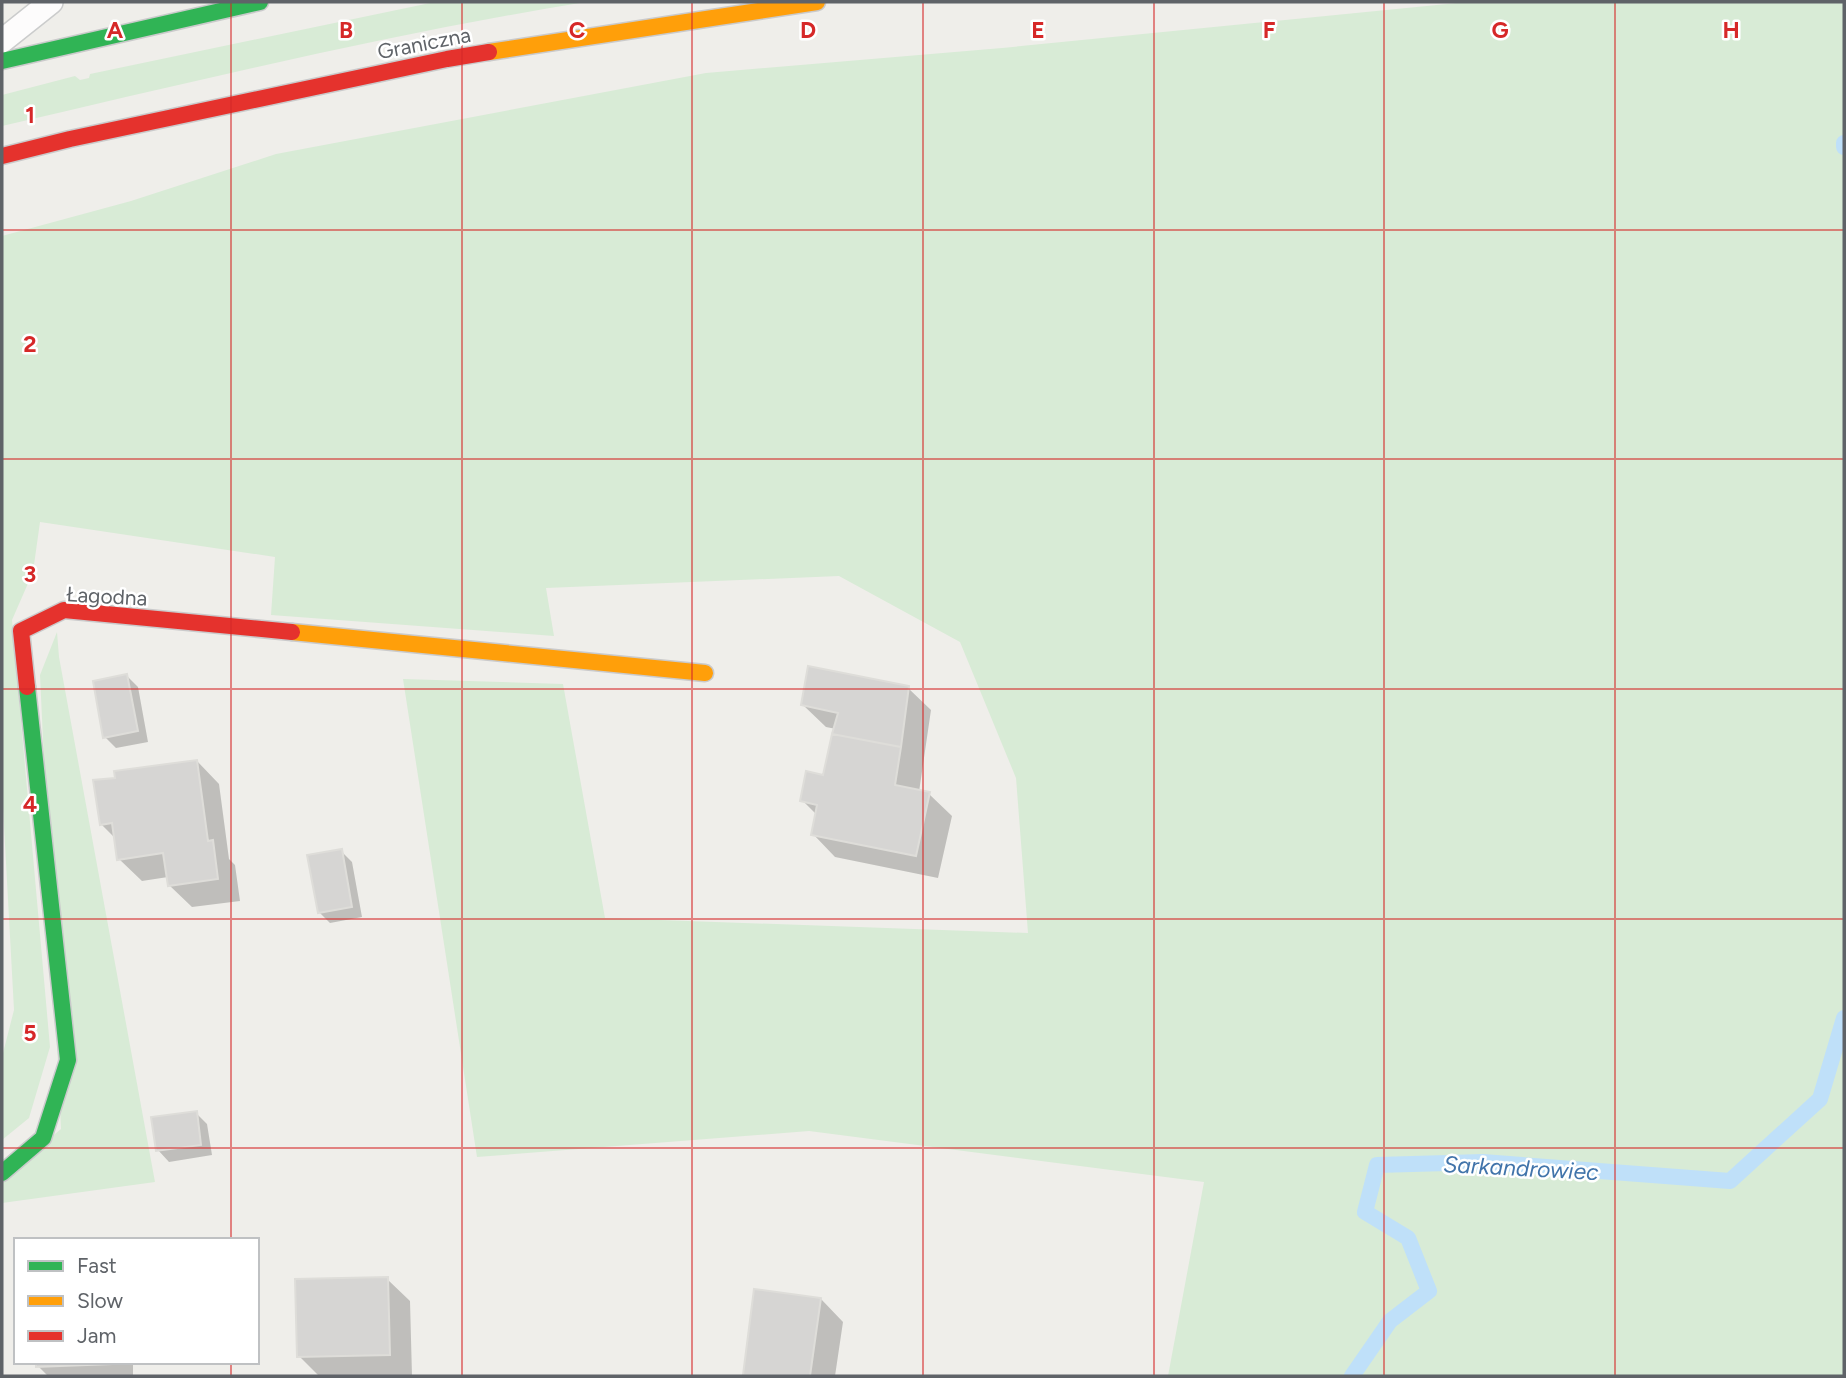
<svg xmlns="http://www.w3.org/2000/svg" width="1846" height="1378" font-family="Figtree,sans-serif">
	<style>
		.green { fill: #d8ebd6 }
		.shadow { fill: #0003 }
		.lines { fill: none; stroke-linecap: round; stroke-linejoin: round }
		.stream { stroke: #bfe0f9; stroke-width: 16 }
		.building { fill: #d6d5d3; stroke: #deddd9; stroke-width: 2 }
		.lane-casing { stroke: #cbcccc; stroke-width: 26 }
		.fast-casing { stroke: #cacacb; stroke-width: 19 }
		.slow-casing { stroke: #cacacb; stroke-width: 19 }
		.jam-casing { stroke: #cacacb; stroke-width: 19 }
		.lane { stroke: #fdfcfc; stroke-width: 23 }
		.fast { stroke: #30b455; stroke-width: 16 }
		.slow { stroke: #ff9f0a; stroke-width: 16 }
		.jam { stroke: #e5322d; stroke-width: 16 }
		.grid { fill: none; stroke: #d62828; stroke-width: 2; stroke-opacity: 0.55 }
		.labels { text-anchor: middle; dominant-baseline: central; stroke-width: 5; stroke-linejoin: round; paint-order: stroke }
		.street-label { font-size: 21px; fill: #5f6368; stroke: #fff }
		.water-label { font-size: 23px; font-style: italic; fill: #4174aa; stroke: #fff }
		.grid-label { font-size: 23px; text-anchor: middle; font-weight: bold; fill: #d62828; stroke: #fff; stroke-width: 5; stroke-linejoin: round; paint-order: stroke }
	</style>
	<rect width="100%" height="100%" fill="#efeeea"/>
	<!-- green -->
	<path class="green" d="M435 2H586C389 34 196 81 2 126V95L75 76 80 80 89 78 90 74Z
		M1467 2H1844V1376H1168L1204 1182 809 1131 477 1157 403 679 563 684 605 918 1028 933 1016 778 960 642 839 576 546 588 554 636 271 615 275 557 40 522 33 572 12 620 50 1047 29 1118 2 1140V1057L14 1010 2 789V236L131 201 276 154 706 73 1002 48Z
		M57 632 59 657 155 1182 2 1203V1178L61 1129 40 675Z"/>
	<!-- shadow -->
	<path class="shadow" d="M127 676 138 687 148 742 116 748 105 737Z
		M908 688 931 710 919 792 929 794 952 816 938 878 835 857 813 834 817 815 802 800 824 777 836 729 826 727 803 705Z
		M197 761 219 784 229 859 235 865 240 901 192 907 169 885 168 877 142 881 119 859 116 839 101 824 116 779Z
		M341 851 352 862 362 917 330 923 319 912Z
		M196 1113 207 1124 212 1155 169 1162 158 1150Z
		M387 1279 410 1301 412 1376H319L299 1356Z
		M821 1299 843 1322 835 1376H747L744 1374Z
		M38 1362H133V1376H48L38 1366Z"/>
	<g class="lines">
		<!-- stream -->
		<path class="stream" d="M1844 143V147
			M1352 1376 1390 1321 1429 1291 1408 1238 1365 1212 1377 1165 1483 1162 1730 1181 1820 1099 1844 1018"/>
	</g>
	<!-- building -->
	<path class="building" d="M808 666 909 686 901 747 832 734 838 713 801 705Z
		M127 674 138 731 103 738 93 681Z
		M832 734 901 747 895 785 930 792 916 856 811 835 817 805 800 801 806 771 823 775Z
		M197 760 208 841 213 840 218 879 168 886 163 853 117 860 112 823 100 825 93 780 115 778 114 771Z
		M342 849 352 907 318 913 307 855Z
		M197 1111 201 1145 156 1151 151 1117Z
		M388 1277 390 1355 297 1357 295 1279Z
		M754 1289 821 1298 810 1376 743 1375Z
		M36 1362H112V1364L36 1367Z"/>
	<g class="lines">
		<defs>
			<path id="lane" d="M2 41 51 2"/>
			<path id="fast" d="M2 61 260 2
				M2 1173 43 1138 68 1060 27 687"/>
			<path id="slow" d="M489 52 817 2
				M292 632 705 673"/>
			<path id="jam" d="M2 156 70 139 447 59 489 52
				M27 687 21 631 64 610 292 632"/>
		</defs>
		<!-- lane casing -->
		<use href="#lane" class="lane-casing"/>
		<!-- fast casing -->
		<use href="#fast" class="fast-casing"/>
		<!-- slow casing -->
		<use href="#slow" class="slow-casing"/>
		<!-- jam casing -->
		<use href="#jam" class="jam-casing"/>
		<!-- lane -->
		<use href="#lane" class="lane"/>
		<!-- fast -->
		<use href="#fast" class="fast"/>
		<!-- slow -->
		<use href="#slow" class="slow"/>
		<!-- jam -->
		<use href="#jam" class="jam"/>
	</g>
	<!-- grid -->
	<path class="grid" d="M231 2V1240M462 2V1376M692 2V1376M923 2V1376M1154 2V1376M1384 2V1376M1615 2V1376M2 230H1844M2 459H1844M2 689H1844M2 919H1844M2 1148H1844M231 1362V1376"/>
	<g class="labels">
		<!-- street labels -->
		<g class="street-label">
			<text transform="translate(424 43) rotate(-11)">Graniczna</text>
			<text transform="translate(107 596) rotate(3)">Łagodna</text>
		</g>
		<!-- water labels -->
		<g class="water-label">
			<text transform="translate(1521 1168) rotate(3)">Sarkandrowiec</text>
		</g>
	</g>
	<g class="grid-label">
		<text x="115" y="38">A</text>
		<text x="346" y="38">B</text>
		<text x="577" y="38">C</text>
		<text x="808" y="38">D</text>
		<text x="1038" y="38">E</text>
		<text x="1269" y="38">F</text>
		<text x="1500" y="38">G</text>
		<text x="1731" y="38">H</text>
		<text x="30" y="123">1</text>
		<text x="30" y="352">2</text>
		<text x="30" y="582">3</text>
		<text x="30" y="812">4</text>
		<text x="30" y="1041">5</text>
	</g>
	<!-- border -->
	<rect width="1846" height="1378" fill="none" stroke="#5f6368" stroke-width="7"/>
	<!-- legend -->
	<rect x="14" y="1238" width="245" height="126" fill="#ffffff" stroke="#bfc1c3" stroke-width="2"/>
	<rect x="28" y="1261" width="35" height="10" fill="#30b455" stroke="#bfc1c3" stroke-width="2"/>
	<text x="77" y="1273" font-size="21" fill="#5f6368">Fast</text>
	<rect x="28" y="1296" width="35" height="10" fill="#ff9f0a" stroke="#bfc1c3" stroke-width="2"/>
	<text x="77" y="1308" font-size="21" fill="#5f6368">Slow</text>
	<rect x="28" y="1331" width="35" height="10" fill="#e5322d" stroke="#bfc1c3" stroke-width="2"/>
	<text x="77" y="1343" font-size="21" fill="#5f6368">Jam</text>
</svg>
